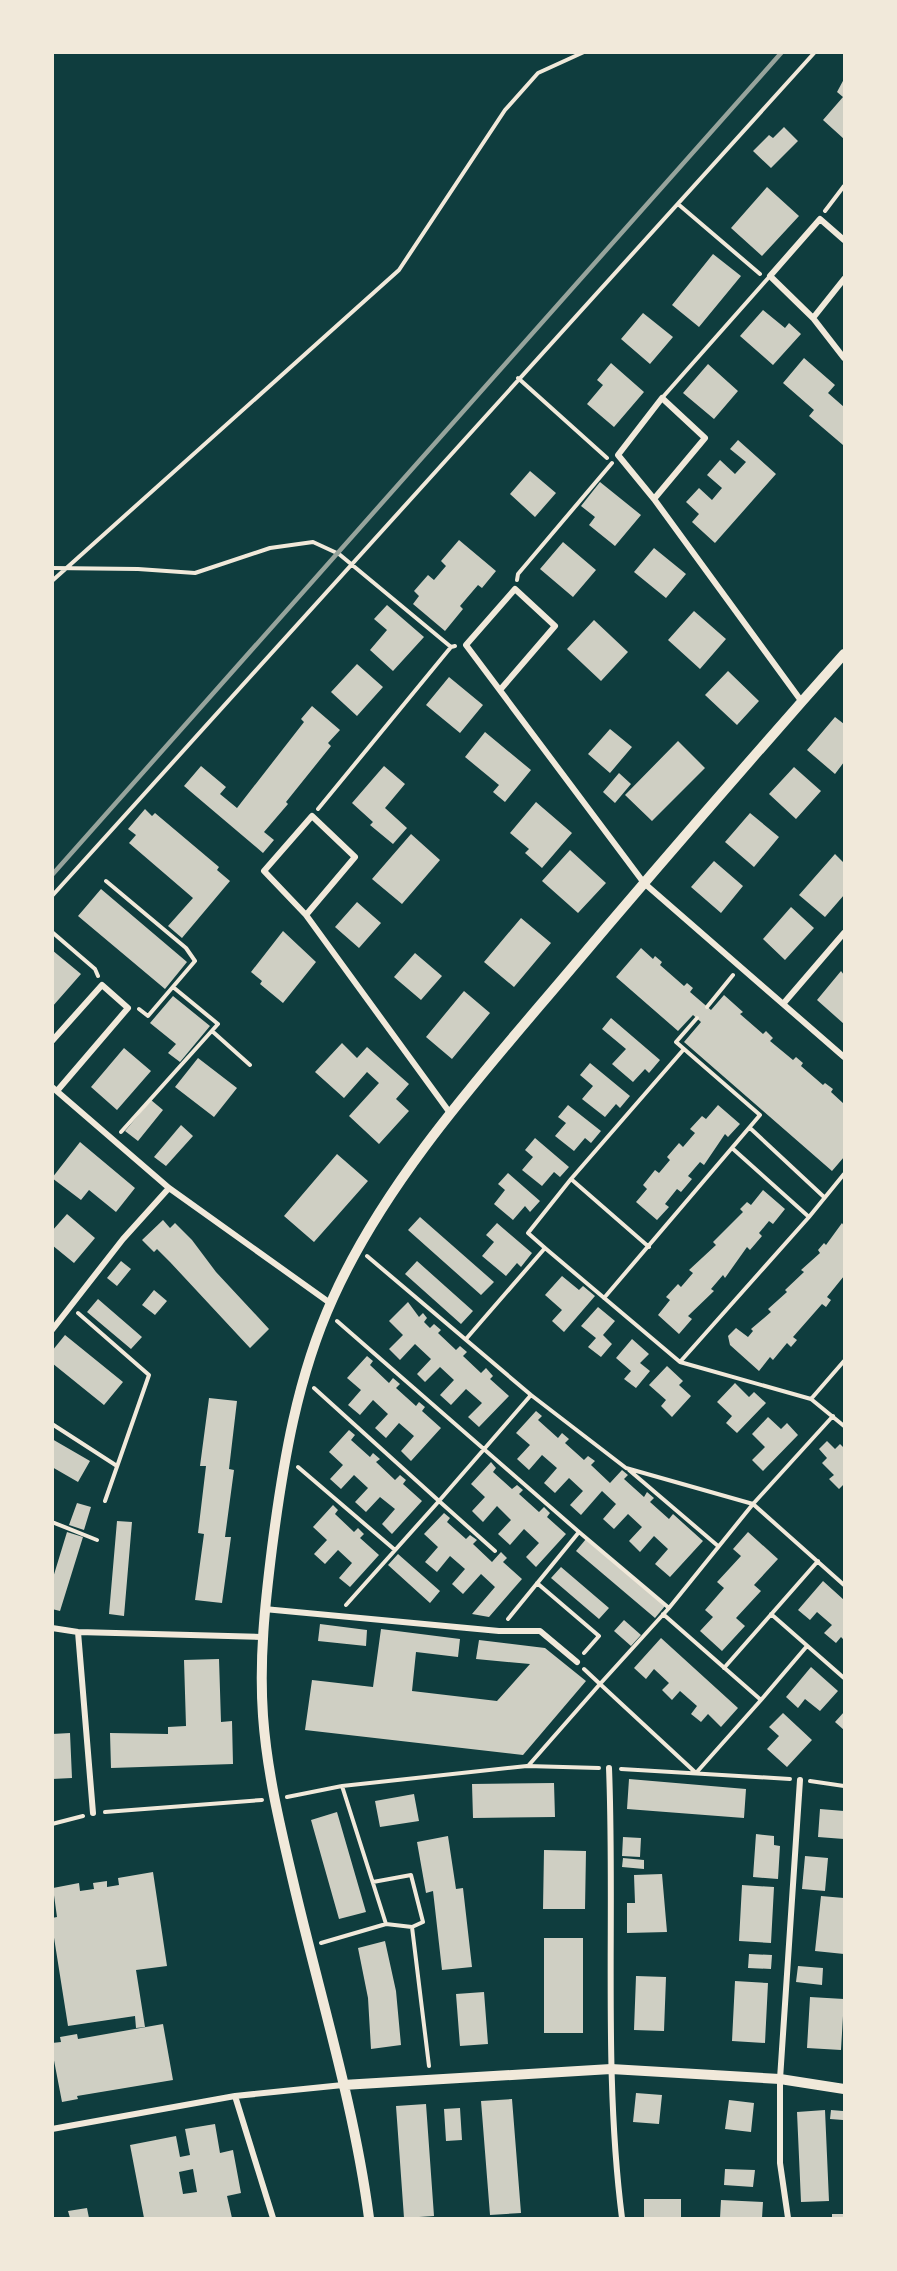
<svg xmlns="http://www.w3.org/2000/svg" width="897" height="2271" font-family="Helvetica,sans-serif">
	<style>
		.building { fill: #cfcfc3; fill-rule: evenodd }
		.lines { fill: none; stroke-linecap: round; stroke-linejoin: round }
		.path { stroke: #f1e9da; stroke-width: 4 }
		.service { stroke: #f1e9da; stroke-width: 4 }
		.minor { stroke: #f1e9da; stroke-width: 6 }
		.tertiary { stroke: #f1e9da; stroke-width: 10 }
		.rail { stroke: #97a49c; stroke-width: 4.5 }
	</style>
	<rect width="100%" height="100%" fill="#0f3d3e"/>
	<!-- building -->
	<path class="building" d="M844 79V139L823 120 843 97 837 92Z
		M784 127 798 141 771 168 753 151 769 135 773 138Z
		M767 187 799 216 762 256 731 228Z
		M713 254 741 276 699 327 672 305Z
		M763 310 785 328 789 323 801 334 773 365 740 336Z
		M643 313 673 337 650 364 621 339Z
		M804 358 835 385 828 393 844 407 843 445 809 416 814 410 783 383Z
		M611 363 644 392 614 427 587 404 603 385 597 380Z
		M708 364 738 391 714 419 683 393Z
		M738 440 776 474 715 543 692 522 699 514 686 502 699 488 712 500 722 488 707 475 720 460 735 474 746 462 730 449Z
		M530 471 556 493 535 517 510 494Z
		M600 482 641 515 615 546 589 525 595 517 581 506Z
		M459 540 496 571 482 588 478 585 460 606 463 609 445 631 413 604 419 596 414 591 428 575 434 580 446 566 441 561Z
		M563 542 596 570 573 597 540 569Z
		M654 548 686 574 666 598 634 572Z
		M387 605 424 637 393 671 370 650 387 630 374 619Z
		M694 611 726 639 700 669 668 640Z
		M594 620 628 652 601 681 567 649Z
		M357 664 383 687 357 716 331 692Z
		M728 671 759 701 737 725 705 695Z
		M449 677 483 705 460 733 426 705Z
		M312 706 340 730 328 743 331 746 286 802 288 804 264 832 274 840 263 853 184 786 201 766 226 787 220 794 237 808 304 722 301 719Z
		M835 717 844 724V762L835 774 807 750Z
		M610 729 632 747 610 773 588 754Z
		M485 732 531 770 505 802 493 792 499 785 465 757Z
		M678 741 705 768 652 821 625 795Z
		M384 766 405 784 385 808 407 828 393 844 370 825 373 822 352 803Z
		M794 767 821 791 796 819 769 794Z
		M619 773 631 784 615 803 603 792Z
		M536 802 572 833 542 868 525 853 529 849 510 833Z
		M145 809 152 816 155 813 206 856 219 867 217 870 230 881 182 938 168 926 193 898 129 843 136 835 128 829Z
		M750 813 779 837 754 867 725 842Z
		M411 834 440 860 402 904 372 879Z
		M570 850 606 883 578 913 542 881Z
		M835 854 844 863V895L825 917 799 895Z
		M714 861 743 886 721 913 691 887Z
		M101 889 187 962 165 989 78 916Z
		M357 902 381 923 359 948 335 927Z
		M791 907 814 928 785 960 763 939Z
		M521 918 551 943 514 987 484 962Z
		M283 931 316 962 283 1003 260 984 262 981 251 972Z
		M641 948 653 959 655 956 662 962 660 965 684 986 687 983 693 988 690 992 711 1010 724 995 743 1012 740 1014 763 1034 766 1031 773 1038 770 1041 793 1060 796 1057 803 1063 801 1066 823 1085 825 1083 833 1089 831 1092 844 1104V1157L832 1171 684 1042 701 1022 693 1015 678 1031 616 977Z
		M52 950 81 974 52 1007Z
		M415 953 442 976 421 1000 394 977Z
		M841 971 844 975V1024L817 1000Z
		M464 991 490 1013 452 1059 426 1037Z
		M173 996 210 1026 180 1062 168 1053 176 1044 150 1023Z
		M611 1018 660 1060 649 1073 645 1069 633 1082 612 1064 626 1049 602 1029Z
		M342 1043 357 1058 367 1047 409 1084 396 1099 409 1111 379 1144 349 1116 379 1083 367 1072 344 1098 315 1072Z
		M124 1048 151 1071 117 1110 91 1087Z
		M198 1058 237 1088 214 1117 175 1087Z
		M590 1063 630 1096 620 1108 616 1104 605 1117 582 1099 593 1086 580 1075Z
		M151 1100 163 1110 138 1141 125 1131Z
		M568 1105 601 1131 591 1143 585 1138 574 1151 555 1136 566 1123 558 1117Z
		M718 1105 740 1124 728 1137 725 1134 704 1165 700 1162 688 1176 692 1179 681 1192 677 1189 665 1204 669 1207 657 1220 636 1202 647 1189 643 1185 655 1170 659 1173 670 1160 667 1157 679 1143 683 1147 695 1133 690 1129 702 1116 706 1119Z
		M181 1125 193 1136 166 1166 154 1157Z
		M535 1138 569 1167 560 1177 554 1172 542 1186 522 1170 533 1157 525 1150Z
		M80 1142 135 1188 116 1212 89 1190 81 1200 52 1178Z
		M337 1154 368 1181 314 1242 284 1216Z
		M508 1173 540 1201 530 1212 525 1206 513 1220 494 1204 505 1190 498 1184Z
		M763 1190 785 1209 773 1224 769 1221 759 1233 762 1236 750 1250 747 1247 725 1278 723 1275 711 1289 714 1291 688 1316 692 1319 679 1334 658 1315 670 1300 666 1297 678 1284 681 1287 693 1273 689 1270 716 1245 713 1242 743 1212 740 1209 747 1202 751 1205Z
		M67 1214 95 1238 74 1263 52 1245V1231Z
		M420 1217 494 1282 481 1295 408 1230Z
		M163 1220 170 1228 175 1223 192 1240 216 1272 269 1329 250 1348 170 1262 157 1249 154 1252 142 1240Z
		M497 1223 532 1253 521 1267 517 1263 506 1276 482 1256 494 1242 486 1235Z
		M842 1223 844 1226V1276L827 1297 831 1300 826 1307 822 1304 793 1337 797 1340 791 1347 787 1343 773 1360 770 1357 759 1371 730 1345 728 1336 736 1328 748 1337 753 1331 751 1329 771 1312 768 1309 787 1292 785 1290 804 1272 801 1270 820 1253 818 1250 824 1243 826 1245Z
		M121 1261 131 1269 117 1286 107 1278Z
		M417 1261 473 1311 461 1324 405 1274Z
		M562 1276 579 1290 583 1286 595 1296 564 1332 552 1321 562 1310 545 1295Z
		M154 1290 167 1301 155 1315 142 1305Z
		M98 1299 142 1337 131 1349 87 1312Z
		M408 1302 419 1317 423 1313 427 1318 424 1322 430 1328 434 1324 441 1330 438 1333 456 1350 460 1346 467 1352 463 1356 481 1373 486 1368 493 1376 490 1379 509 1396 479 1427 468 1417 482 1403 466 1389 451 1405 440 1395 454 1380 440 1367 425 1382 417 1374 431 1359 415 1344 400 1360 389 1349 403 1335 389 1321Z
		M598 1307 615 1321 603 1335 612 1344 601 1357 588 1347 596 1338 581 1326Z
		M65 1335 123 1382 104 1405 52 1363V1351Z
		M632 1339 649 1354 640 1363 650 1371 636 1388 624 1379 631 1371 616 1358Z
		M367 1356 373 1361 370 1365 389 1383 393 1378 400 1384 396 1388 416 1406 419 1402 425 1407 422 1411 441 1428 411 1461 401 1451 414 1436 399 1423 386 1438 375 1428 388 1414 373 1400 360 1415 348 1405 361 1390 347 1378Z
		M667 1366 683 1381 679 1385 691 1396 672 1417 661 1406 666 1400 649 1385Z
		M735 1383 749 1397 754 1392 766 1403 737 1433 726 1423 732 1416 717 1402Z
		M209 1398 237 1401 229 1469 234 1470 225 1537H231L222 1603 195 1600 204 1534 198 1533 206 1466H200Z
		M536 1411 542 1416 538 1420 558 1438 562 1433 569 1439 565 1443 584 1460 588 1456 595 1461 591 1465 610 1483 622 1470 628 1475 624 1479 644 1497 647 1492 654 1498 650 1502 669 1519 673 1514 703 1541 670 1577 655 1564 668 1549 654 1536 640 1552 629 1541 642 1527 628 1514 614 1529 603 1519 616 1504 602 1491 581 1515 570 1505 583 1491 569 1478 555 1493 544 1483 557 1468 542 1455 529 1470 517 1459 530 1445 516 1433Z
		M768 1417 781 1429 787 1423 798 1435 763 1471 752 1460 765 1447 752 1434Z
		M349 1430 355 1435 351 1440 370 1457 373 1453 380 1459 376 1462 395 1480 400 1475 406 1480 403 1484 422 1501 392 1534 382 1524 395 1509 380 1497 366 1512 355 1502 368 1488 354 1475 341 1489 330 1479 343 1465 329 1452Z
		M52 1439 90 1461 78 1482 52 1467Z
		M827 1441 835 1449 840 1444 844 1448V1484L839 1489 829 1479 834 1475 822 1463 827 1458 819 1449Z
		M491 1462 496 1468 493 1472 512 1489 517 1485 523 1490 519 1494 539 1512 544 1507 550 1513 547 1517 566 1534 536 1567 526 1557 539 1543 524 1529 510 1545 498 1534 511 1520 497 1506 483 1522 472 1511 485 1497 471 1484Z
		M77 1503 91 1507 84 1530 69 1525Z
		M333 1505 338 1510 335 1514 354 1532 358 1528 364 1534 360 1538 379 1555 350 1587 339 1578 352 1563 338 1550 325 1564 314 1554 327 1540 313 1527Z
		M444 1513 450 1518 447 1522 466 1539 470 1535 477 1540 473 1544 492 1562 501 1552 507 1558 503 1562 522 1579 489 1617 472 1614 495 1587 481 1574 463 1594 452 1584 465 1569 450 1556 437 1572 425 1562 438 1547 424 1534Z
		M117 1521 132 1522 124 1616 109 1614Z
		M67 1532 83 1537 60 1611 52 1609V1581Z
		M748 1532 778 1559 754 1585 761 1591 736 1618 745 1626 722 1651 700 1631 713 1617 705 1610 724 1588 717 1582 741 1556 733 1549Z
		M586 1539 665 1606 655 1618 576 1551Z
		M398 1554 440 1591 430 1603 388 1565Z
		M561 1567 609 1608 599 1619 551 1578Z
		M823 1581 844 1600V1640L841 1637 836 1643 824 1633 832 1625 817 1612 810 1620 798 1610Z
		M624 1620 641 1635 631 1646 614 1631Z
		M320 1624 367 1630 366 1646 318 1641Z
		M381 1629 460 1639 458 1657 416 1652 412 1691 497 1701 530 1664 476 1659 479 1640 545 1648 586 1681 523 1755 305 1730 312 1680 373 1687Z
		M661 1638 738 1708 721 1727 708 1714 701 1722 691 1714 697 1706 680 1691 672 1700 662 1690 669 1683 654 1669 646 1679 634 1668Z
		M219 1659 221 1722 232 1721 233 1764 111 1768 110 1733 168 1734V1727L186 1726 184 1660Z
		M811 1667 838 1691 820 1711 805 1699 798 1708 786 1697Z
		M844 1712V1730L835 1722Z
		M783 1713 812 1740 787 1767 767 1749 779 1736 769 1727Z
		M70 1733 72 1778 52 1779V1734Z
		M629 1779 746 1789 744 1818 627 1809Z
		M554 1783 555 1817 473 1818 472 1784Z
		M414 1794 419 1821 380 1827 375 1801Z
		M820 1809 844 1811V1839L818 1837Z
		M337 1812 366 1912 339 1919 311 1820Z
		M756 1834 774 1836V1845L780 1846 778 1879 753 1877Z
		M448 1836 456 1889 463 1888 472 1967 442 1970 433 1891 426 1893 417 1842Z
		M623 1837 641 1838 640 1857 622 1856Z
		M544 1850 586 1851 585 1909H543Z
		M805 1856 828 1858 825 1891 802 1889Z
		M623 1858 644 1860V1869L622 1867Z
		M153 1872 167 1966 136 1970 145 2027 136 2028 135 2016 68 2026 52 1925V1918L57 1917 53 1888 79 1883 80 1891 94 1889 93 1883 107 1881V1887L119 1885 118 1878Z
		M662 1874 667 1932 627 1933V1903H635L634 1875Z
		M742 1885 774 1887 771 1943 739 1941Z
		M821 1896 844 1898V1954L815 1951Z
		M544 1938H583V2033H544Z
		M385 1941 396 1991 401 2045 371 2049 368 1998 358 1948Z
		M749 1954 772 1955 771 1969 748 1968Z
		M798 1966 823 1968 822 1985 796 1982Z
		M636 1976 666 1977 664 2031 634 2030Z
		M735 1981 768 1983 765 2043 732 2041Z
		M484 1992 488 2044 460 2046 456 1994Z
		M810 1997 844 1999 841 2050 807 2048Z
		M163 2024 173 2080 77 2096 78 2099 62 2102 52 2050V2043L61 2042 60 2037 77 2034 78 2039Z
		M636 2093 662 2095 659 2124 633 2122Z
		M512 2099 521 2213 490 2215 481 2101Z
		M729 2100 754 2103 751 2132 725 2129Z
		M426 2104 434 2216 404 2218 396 2106Z
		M460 2108 462 2140 446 2141 444 2109Z
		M825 2110 829 2201 801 2202 797 2112Z
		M831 2110 843 2111V2120L830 2119Z
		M215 2124 220 2153 233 2150 241 2193 227 2196 232 2218H144L130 2145 176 2136 180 2157 190 2155 185 2129ZM193 2169 197 2192 183 2194 179 2172Z
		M725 2169 755 2170 753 2187 724 2185Z
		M644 2199H681V2218H644Z
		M721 2200 763 2202 762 2218H720Z
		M87 2208 89 2218H70L68 2211Z
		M832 2214H844V2218H832Z"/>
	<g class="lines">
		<!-- path -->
		<path class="path" d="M678 204 760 274
			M825 211 844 186
			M518 378 607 458
			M52 568 138 569 195 573 270 548 313 542 339 554 451 647 455 646
			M517 580 518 574 612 463
			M52 581 399 270 505 110 538 73 584 52
			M318 809 451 647
			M106 881 186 948 195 961 148 1016 139 1009
			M52 896 815 52
			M52 932 95 969 98 976
			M707 1007 733 975
			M212 1031 250 1065
			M750 1128 824 1197
			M121 1132 218 1024 173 987
			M732 1148 809 1217
			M571 1179 649 1247
			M545 1248 680 1362 811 1399 844 1426
			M367 1256 531 1395 626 1468 753 1504 844 1585
			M604 1298 760 1115 684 1049
			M78 1313 149 1375 105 1501
			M337 1321 579 1532 508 1619
			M466 1339 545 1248 528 1233 571 1179 684 1049 676 1042 697 1018
			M680 1362 809 1217 844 1174
			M314 1388 439 1501 346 1605
			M811 1399 844 1361
			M52 1424 117 1466
			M298 1467 395 1550
			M629 1470 718 1546
			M52 1522 97 1540
			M579 1532 669 1608 600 1684 696 1773 761 1700 663 1614
			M495 1551 439 1501 531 1395
			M537 1583 599 1636 584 1653
			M669 1608 753 1504 833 1416
			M771 1614 844 1678
			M724 1668 818 1561
			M761 1700 807 1646
			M528 1766 600 1684 584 1669
			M621 1769 790 1779
			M810 1781 844 1786
			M342 1786 386 1924 412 1927 429 2066
			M287 1797 342 1786 527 1766 599 1768
			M105 1812 262 1800
			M52 1824 83 1816
			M373 1882 411 1875 423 1922 412 1927
			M321 1943 386 1924"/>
		<!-- service -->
		<path class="service" d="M662 398 770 276"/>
		<!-- minor -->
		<path class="minor" d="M844 240 820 219 770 276 813 318 844 358
			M813 318 844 279
			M654 499 705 438 662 398 618 455 654 499 802 702
			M500 690 555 626 515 589 466 645 644 883 844 1057
			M306 915 355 857 312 816 264 871 306 915 450 1113
			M783 1004 844 933
			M52 1041 102 985 128 1008 57 1091
			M52 1087 169 1188 330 1303
			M52 1330 123 1239 169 1188
			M264 1609 499 1631H540L577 1662
			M52 1628 78 1632 262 1637
			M78 1632 93 1813
			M609 1768C615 1918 603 2069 622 2218
			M235 2096 273 2218
			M52 2129 235 2096 343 2085
			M788 2218 780 2163V2079L800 1780"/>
		<!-- tertiary -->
		<path class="tertiary" d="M343 2085 611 2069 780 2079 844 2089
			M369 2218C354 2104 319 1993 293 1881 280 1826 267 1772 263 1716 259 1659 265 1604 272 1548 283 1463 297 1377 333 1298 386 1180 482 1074 565 976 657 867 750 760 844 654"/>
		<!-- rail -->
		<path class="rail" d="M52 875 782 52"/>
	</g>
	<!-- border -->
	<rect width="897" height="2271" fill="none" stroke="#f1e9da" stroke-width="108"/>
</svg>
